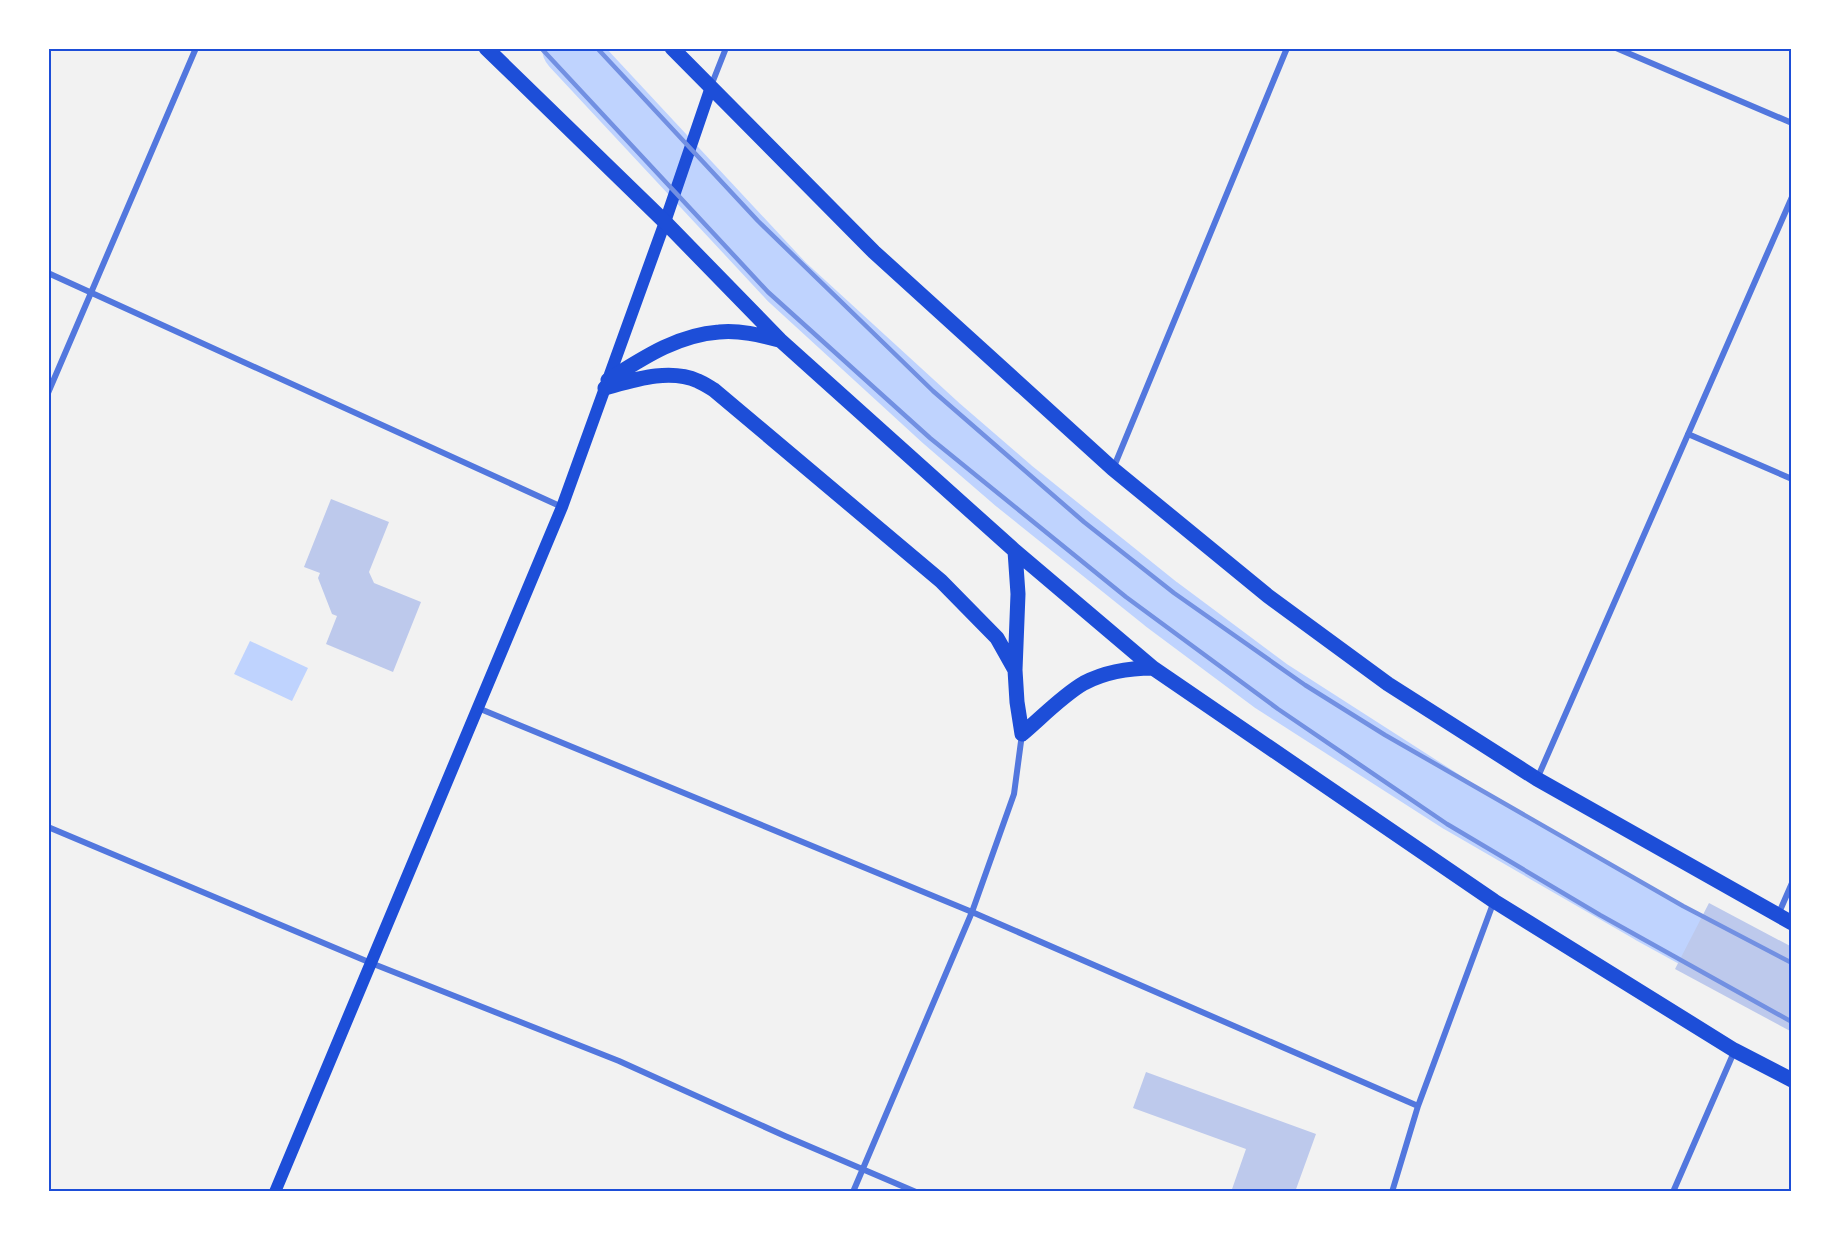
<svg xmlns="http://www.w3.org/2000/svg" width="1840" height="1240" font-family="Raleway,sans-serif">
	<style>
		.water { fill: #bfd3fe }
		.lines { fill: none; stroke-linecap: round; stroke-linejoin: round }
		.river { stroke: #bfd3fe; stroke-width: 54 }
		.building { fill: #bdc9ec }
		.minor { stroke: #5277de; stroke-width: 6 }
		.secondary { stroke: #1d4ed8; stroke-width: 12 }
		.primary { stroke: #1d4ed8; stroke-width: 15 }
		.rail { stroke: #7290e2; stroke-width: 4.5 }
		.neatline { fill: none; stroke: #1d4ed8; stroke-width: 2 }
	</style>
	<rect width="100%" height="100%" fill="#f2f2f2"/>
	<!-- water -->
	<path class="water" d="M250 641 308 668 292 701 234 674Z"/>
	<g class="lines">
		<!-- river -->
		<path class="river" d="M569 48 787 282 941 423 1014 486 1161 604 1271 686 1458 806 1648 916 1792 995"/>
	</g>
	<!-- building -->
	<path class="building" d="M331 499 389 522 369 572 374 583 421 602 393 672 326 644 337 616 332 614 318 578 320 573 304 567Z
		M1709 903 1792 947V1032L1675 969Z
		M1146 1072 1316 1134 1295 1192H1231L1246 1149 1133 1108Z"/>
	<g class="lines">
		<!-- minor -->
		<path class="minor" d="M1616 48 1792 123
			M711 86 726 48
			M48 273 562 507
			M48 393 196 48
			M1688 434 1792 479
			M1113 469 1287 48
			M478 708 972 912 1418 1106
			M1537 779 1792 197
			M48 827 371 963 619 1061 785 1136 916 1192
			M1778 915 1792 883
			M853 1192 972 912 1014 794 1022 734
			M1392 1192 1418 1106 1494 901
			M1673 1192 1734 1052"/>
		<!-- secondary -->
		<path class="secondary" d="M275 1192 562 507 665 222 711 87"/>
		<!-- primary -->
		<path class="primary" d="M486 48 665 222 780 340 1015 551 1153 668 1494 901 1734 1050 1792 1080
			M672 48 874 252 1113 469 1268 596 1388 684 1537 779 1792 923
			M608 380C643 358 677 335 719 332 739 330 760 335 779 340
			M605 388C634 380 669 368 698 381 703 383 709 387 714 390L941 581 997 638 1015 670
			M1015 551 1018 594 1015 670 1017 702 1022 734
			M1022 734C1041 718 1063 695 1084 683 1105 672 1130 668 1153 668"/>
		<!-- rail -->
		<path class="rail" d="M541 48 768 292 930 438 1126 597 1278 709 1447 824 1600 915 1792 1022
			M597 48 758 221 933 391 1084 522 1174 593 1305 685 1385 735 1683 906 1792 963"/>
	</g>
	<!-- border -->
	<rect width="1840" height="1240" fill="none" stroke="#ffffff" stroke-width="99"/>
	<rect x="50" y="50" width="1740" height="1140" class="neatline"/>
</svg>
